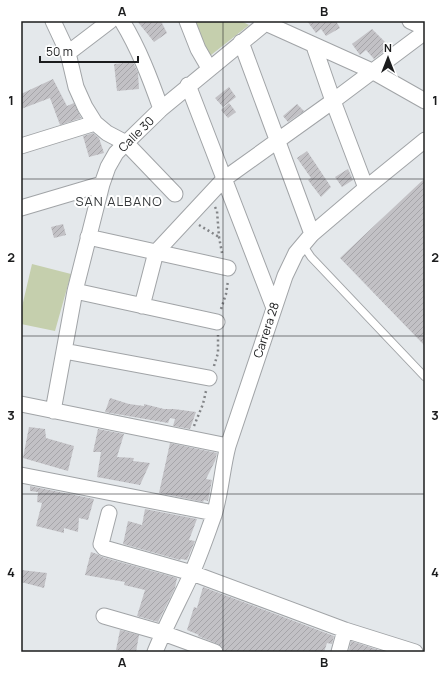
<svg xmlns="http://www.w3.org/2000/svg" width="446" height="673" font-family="Manrope,sans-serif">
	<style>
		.green { fill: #c5cfad }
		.building { fill: url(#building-hatch) }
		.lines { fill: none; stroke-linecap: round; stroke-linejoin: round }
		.lane-casing { stroke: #a1a4a7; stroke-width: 9 }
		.street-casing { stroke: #a1a4a7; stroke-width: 17 }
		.path { stroke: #828487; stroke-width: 2.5; stroke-dasharray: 2 3; stroke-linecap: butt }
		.lane { stroke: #fff; stroke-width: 7 }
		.street { stroke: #fff; stroke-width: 15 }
		.grid { fill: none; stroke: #1b1c1d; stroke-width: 1; stroke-opacity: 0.55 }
		.labels { text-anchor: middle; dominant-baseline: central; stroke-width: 4; stroke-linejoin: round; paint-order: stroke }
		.street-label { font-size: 12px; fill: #1b1c1d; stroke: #fff }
		.neighbourhood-label { font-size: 13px; letter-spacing: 1px; fill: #36393b; stroke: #fff }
		.neatline { fill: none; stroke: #1b1c1d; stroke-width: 1.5 }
		.grid-label { font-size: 13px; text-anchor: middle; font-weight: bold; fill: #1b1c1d }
	</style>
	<defs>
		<pattern id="building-hatch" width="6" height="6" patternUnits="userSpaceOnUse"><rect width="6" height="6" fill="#c2c1c5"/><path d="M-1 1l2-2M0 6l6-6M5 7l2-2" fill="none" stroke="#a6a5a9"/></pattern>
	</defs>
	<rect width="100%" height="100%" fill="#e4e8eb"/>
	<!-- green -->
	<path class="green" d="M195 21H241L249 25 206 59Z
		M32 264 71 274 55 331 21 324V311Z"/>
	<!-- building -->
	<path class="building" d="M137 21H161L167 33 154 42Z
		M307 21H336L340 28 326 36 321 29 316 33Z
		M372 29 390 47 374 59 366 50 360 55 352 44Z
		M133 62 138 73 139 89 117 91 114 64Z
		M53 79 67 106 74 103 81 118 60 125 50 98 21 109V94Z
		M229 87 236 97 223 107 215 98Z
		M229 103 236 112 228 118 221 110Z
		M297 104 304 111 288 122 283 116Z
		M93 133 99 138 104 153 89 157 83 136Z
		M307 151 331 187 321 197 308 180 311 178 297 158Z
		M348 169 353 180 342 187 335 177Z
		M425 178V346L340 258Z
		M63 224 66 235 54 238 51 227Z
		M110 398 129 404 144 406V404L164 409H174L196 412 190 429 173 426 175 419 170 418 168 423 105 412Z
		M29 427 45 429 46 438 74 446 68 471 23 458Z
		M98 429 124 434 117 457 134 458 133 461 150 463 140 485 97 477 101 452H93Z
		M170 443 217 453 215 461 206 479 212 480 208 501 204 500 203 502 159 493Z
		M30 486 94 499 88 520 79 518 78 532 64 528V533L36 526 42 503 37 502 38 492 30 491Z
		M145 509 197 519 189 540 195 541 187 560 181 559 180 560 123 544 128 521 142 525Z
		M91 552 97 554 102 557 177 578 175 588 158 622 137 616 145 590 124 585 125 582 85 575Z
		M21 570 47 573 44 588 21 582Z
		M203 587 334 636 332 644 327 643 324 652H224L222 647 218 644 198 636 199 635 187 630 194 607 197 608Z
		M120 630 139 635 136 652 116 650Z
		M351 641 385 652H355L349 650Z"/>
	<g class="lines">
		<defs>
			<path id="lane" d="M303 245 311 257 425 377"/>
			<path id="street" d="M53 21 68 53 76 87 85 107 95 123 107 133 126 143 175 194
				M122 21C139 49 150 78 161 109
				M187 21 198 49 209 68
				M261 21 372 71 425 101
				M410 21 425 28
				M241 42 312 234
				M314 46 333 101 366 188
				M68 53 110 21
				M188 85 274 308
				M21 146 95 123
				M21 208 102 184
				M88 237 228 268
				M75 291 217 322
				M142 306 156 252 224 179 333 101 425 32
				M64 351 209 378
				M21 404 228 446
				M53 411 75 291 102 184 108 167 116 153 126 143 161 109 268 21
				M21 475 214 513
				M109 513 101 544 104 548 192 573 345 630 415 652
				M104 616 163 633 215 652
				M155 652C166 625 179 601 191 575 200 555 207 534 214 515 221 492 222 469 228 446L285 276 296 253 312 234 366 188 425 140
				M339 652 345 630"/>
		</defs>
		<!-- lane casing -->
		<use href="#lane" class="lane-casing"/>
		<!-- street casing -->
		<use href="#street" class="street-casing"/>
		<!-- path -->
		<path class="path" d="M215 207 217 211 219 237 222 253
			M199 225 219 237
			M221 309 226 294 228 281
			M214 366 218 353V335
			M194 426 203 404 206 391"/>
		<!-- lane -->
		<use href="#lane" class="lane"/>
		<!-- street -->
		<use href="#street" class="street"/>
	</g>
	<!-- grid -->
	<path class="grid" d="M223 21V652M21 179H425M21 336H425M21 494H425"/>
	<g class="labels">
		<!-- street labels -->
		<g class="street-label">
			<text transform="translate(136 134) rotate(-45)">Calle 30</text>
			<text transform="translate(266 330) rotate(-72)">Carrera 28</text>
		</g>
		<!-- neighbourhood labels -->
		<g class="neighbourhood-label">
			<text x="119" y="201">SAN ALBANO</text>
		</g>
	</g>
	<!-- border -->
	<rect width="446" height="673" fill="none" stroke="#ffffff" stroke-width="44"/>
	<!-- north arrow -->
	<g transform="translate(388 58)" stroke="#ffffff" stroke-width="3" paint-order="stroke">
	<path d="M0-3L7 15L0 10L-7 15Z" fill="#1b1c1d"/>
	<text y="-6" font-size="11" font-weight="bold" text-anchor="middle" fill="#1b1c1d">N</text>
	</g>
	<!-- scale -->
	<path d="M40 56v6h98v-6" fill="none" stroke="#1b1c1d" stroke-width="2"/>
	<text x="46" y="56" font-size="12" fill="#1b1c1d" stroke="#ffffff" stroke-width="3" paint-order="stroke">50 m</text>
	<rect x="22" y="22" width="402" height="629" class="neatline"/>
	<g class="grid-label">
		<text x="122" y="16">A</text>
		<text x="324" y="16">B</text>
		<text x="11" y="105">1</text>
		<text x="435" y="105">1</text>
		<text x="11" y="262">2</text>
		<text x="435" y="262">2</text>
		<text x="11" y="420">3</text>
		<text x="435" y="420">3</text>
		<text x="11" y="577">4</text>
		<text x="435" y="577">4</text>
		<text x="122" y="667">A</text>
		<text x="324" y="667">B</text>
	</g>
</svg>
